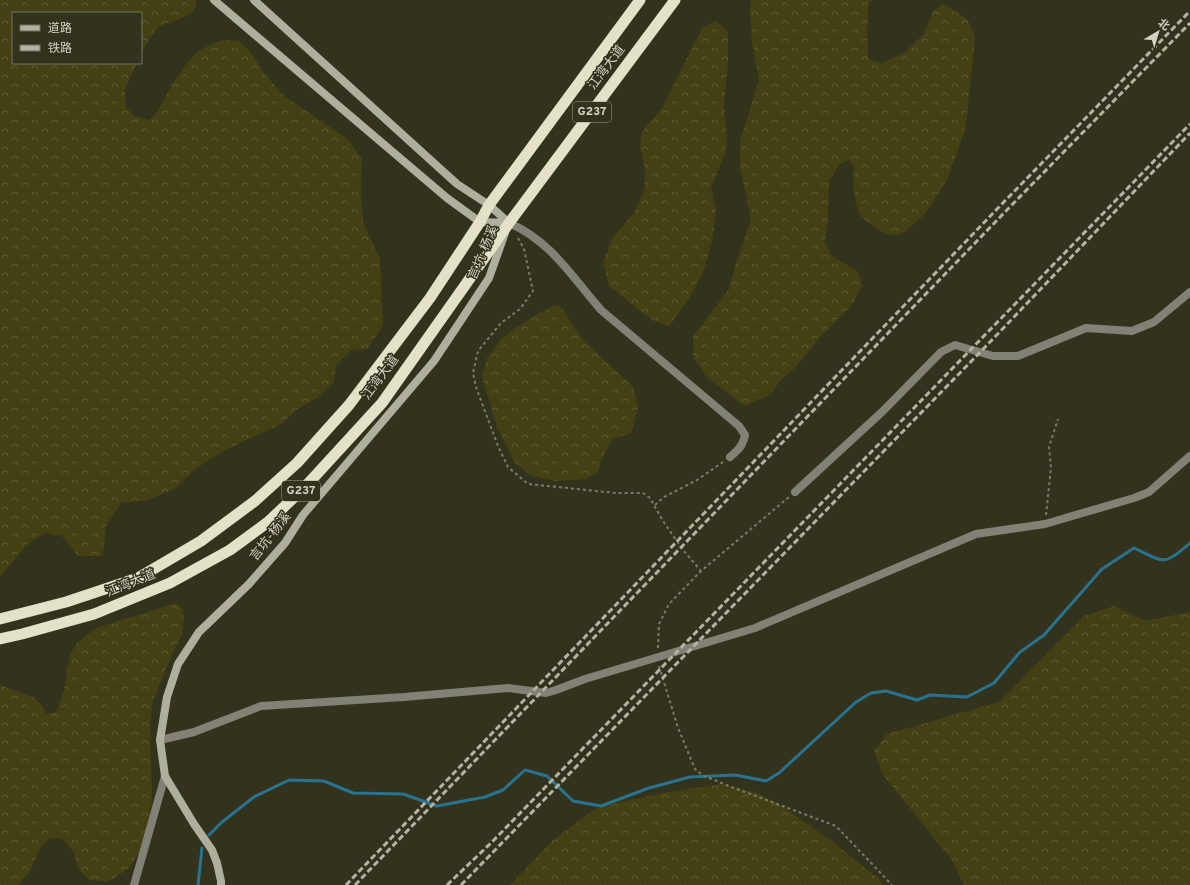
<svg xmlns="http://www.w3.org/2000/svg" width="1190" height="885" font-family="Overpass,'Noto Sans SC',sans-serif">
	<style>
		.forest { fill: url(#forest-crowns) }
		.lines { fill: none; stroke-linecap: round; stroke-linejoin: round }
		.stream { stroke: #2a7390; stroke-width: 3 }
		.path { stroke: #7c7b69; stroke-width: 2; stroke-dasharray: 3 3; stroke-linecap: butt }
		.minor { stroke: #828176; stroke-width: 8 }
		.secondary { stroke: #afaf9d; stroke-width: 8 }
		.trunk { stroke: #e3e2c9; stroke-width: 11 }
		.rail { stroke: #b3b2a3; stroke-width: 3; stroke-dasharray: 6 3; stroke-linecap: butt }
		.labels { text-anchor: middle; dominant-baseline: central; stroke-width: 3; stroke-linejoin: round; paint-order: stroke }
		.shield { fill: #33321c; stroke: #a3a292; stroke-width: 1 }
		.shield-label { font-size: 12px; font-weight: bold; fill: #d3d2c5 }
		.street-label { font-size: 13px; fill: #d3d2c5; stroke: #33321c }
	</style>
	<defs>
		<pattern id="forest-crowns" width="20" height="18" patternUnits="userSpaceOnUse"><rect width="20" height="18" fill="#434013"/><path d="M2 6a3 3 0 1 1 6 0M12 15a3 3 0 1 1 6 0" fill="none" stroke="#5d5b34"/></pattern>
	</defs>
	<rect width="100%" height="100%" fill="#33321c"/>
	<!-- forest -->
	<path class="forest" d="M0 0H196C197 19 173 19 161 26 153 30 145 47 141 55V13H13V63H137L125 89 126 107 136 117 149 120 155 115 172 85 184 67 198 51 212 44 224 40 239 41 250 51 264 73 284 96 348 139 362 159 361 192 363 222 380 259 383 326 367 349 351 350 336 365 334 382 320 396 298 409 281 424 225 450 195 469 175 489 147 500 121 503 106 526 103 556H78L61 535 44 533 27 545 0 577Z
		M751 0H873L869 3 867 30 868 59 882 63 904 53 924 34 933 11 944 4 967 19 975 37 966 125 957 153 947 180 925 214 901 235 885 234 861 217 856 204 853 183 854 166 849 160 840 164 829 181 828 218 825 243 832 256 857 271 863 285 851 306 822 335 795 368 780 381 770 395 744 406 707 377 693 357V337L729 289 735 266 751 219 740 168V141L759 80 752 42 750 10Z
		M716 21 728 32V64L724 104 727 139 725 154 711 188 716 208 713 237 704 270 689 299 669 326 652 320 609 286 603 262 612 239 635 211 644 190 645 171 640 146 642 132 662 108 702 28Z
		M555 305 561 307 583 340 633 387 638 407 631 433 613 439 602 458 598 472 586 479 556 481 532 476 515 463 497 427 482 377 487 358 503 337 532 317Z
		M176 603 182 608 184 618 182 635 173 652 153 701 150 724 152 799 148 826 140 850 129 868 108 882 89 880 78 868 73 851 63 839 50 838 41 847 29 873 18 885H0V685L35 698 42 706 46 714 56 712 64 691 70 654 78 642 96 628Z
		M1114 606 1145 621 1190 612V885H964L951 859 883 775 874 751 887 734 999 702 1084 616Z
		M721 784 755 792 779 804 829 839 879 879 884 885H510L553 840 598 807 663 793Z"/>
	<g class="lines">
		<!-- stream -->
		<path class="stream" d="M209 835 222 822 254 797 289 780 324 781 353 793 403 794 437 806 485 797 503 790 525 770 547 776 573 801 601 806 649 788 690 777 735 775 766 781 779 773 856 702 871 693 886 691 917 700 930 695 967 697 994 683 1020 652 1044 635 1102 569 1134 548C1164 562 1163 567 1190 543
			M198 885 202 848"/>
		<!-- path -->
		<path class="path" d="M518 238 524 249 533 291 520 309 501 323 478 351 473 373 476 387 498 446 508 467 528 484 616 493H643L650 498 663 521 683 550 701 571
			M655 505 664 497 697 480 723 462
			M1046 515 1051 467 1049 447 1058 419
			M658 648 659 624 669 604 701 571 789 497
			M659 666 678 728 695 769 702 775 729 786 836 826 892 885"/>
		<!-- minor -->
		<path class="minor" d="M509 223C551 241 572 277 601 310L739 426 745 435C743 446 738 450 730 457
			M795 492 883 411 941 352 955 345 993 356H1018L1086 328 1132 331 1154 322 1190 292
			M160 740 194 732 261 706 404 697 508 688 546 693 556 690 585 679 755 628 976 534 1045 524 1134 498 1149 492 1190 456
			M134 885 165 776"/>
		<!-- secondary -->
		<path class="secondary" d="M214 0 447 198 480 222 509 223
			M254 0 457 184 489 205 509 223
			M221 885V881L217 863 212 850 194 824 165 776 160 740 167 697 178 664 199 632 249 584 285 543 303 515 434 361 489 278 505 233"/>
		<!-- trunk -->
		<path class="trunk" d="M0 619 66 602 138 578 201 541 255 501 297 463 349 405 430 298 480 222 489 205 640 0
			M0 639 22 634 94 614 170 583 230 550 268 522 305 487 382 403 509 223 675 0"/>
		<!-- rail -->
		<path class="rail" d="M346 885 999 207 1190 11
			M355 885 1004 213 1190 23
			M447 885 492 842 1190 124
			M461 885 990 342 1190 133"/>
	</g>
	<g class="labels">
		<!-- shield labels -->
		<g class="shield">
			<rect x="573" y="102" width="38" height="20" rx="3"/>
			<rect x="282" y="481" width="38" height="20" rx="3"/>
		</g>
		<g class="shield-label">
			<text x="592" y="112">G237</text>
			<text x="301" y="491">G237</text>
		</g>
		<!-- street labels -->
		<g class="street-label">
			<text transform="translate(607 68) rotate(-53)">江湾大道</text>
			<text transform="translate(484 253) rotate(-67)">言坑-杨溪</text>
			<text transform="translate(381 378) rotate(-53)">江湾大道</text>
			<text transform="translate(271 537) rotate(-52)">言坑-杨溪</text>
			<text transform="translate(131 584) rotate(-22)">江湾大道</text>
		</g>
	</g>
	<!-- legend -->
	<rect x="12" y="12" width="130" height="52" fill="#33321c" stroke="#737260"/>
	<rect x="20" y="25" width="20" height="6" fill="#afaf9d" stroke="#737260"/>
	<text x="48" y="32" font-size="12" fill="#d3d2c5">道路</text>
	<rect x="20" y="45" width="20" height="6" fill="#b3b2a3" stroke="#737260"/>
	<text x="48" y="52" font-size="12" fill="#d3d2c5">铁路</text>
	<!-- north arrow -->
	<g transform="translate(1158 32) rotate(38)" stroke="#33321c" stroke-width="3" paint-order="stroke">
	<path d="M0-3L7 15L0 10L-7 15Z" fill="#d3d2c5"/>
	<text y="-6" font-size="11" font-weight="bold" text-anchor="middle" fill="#d3d2c5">北</text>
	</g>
</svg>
